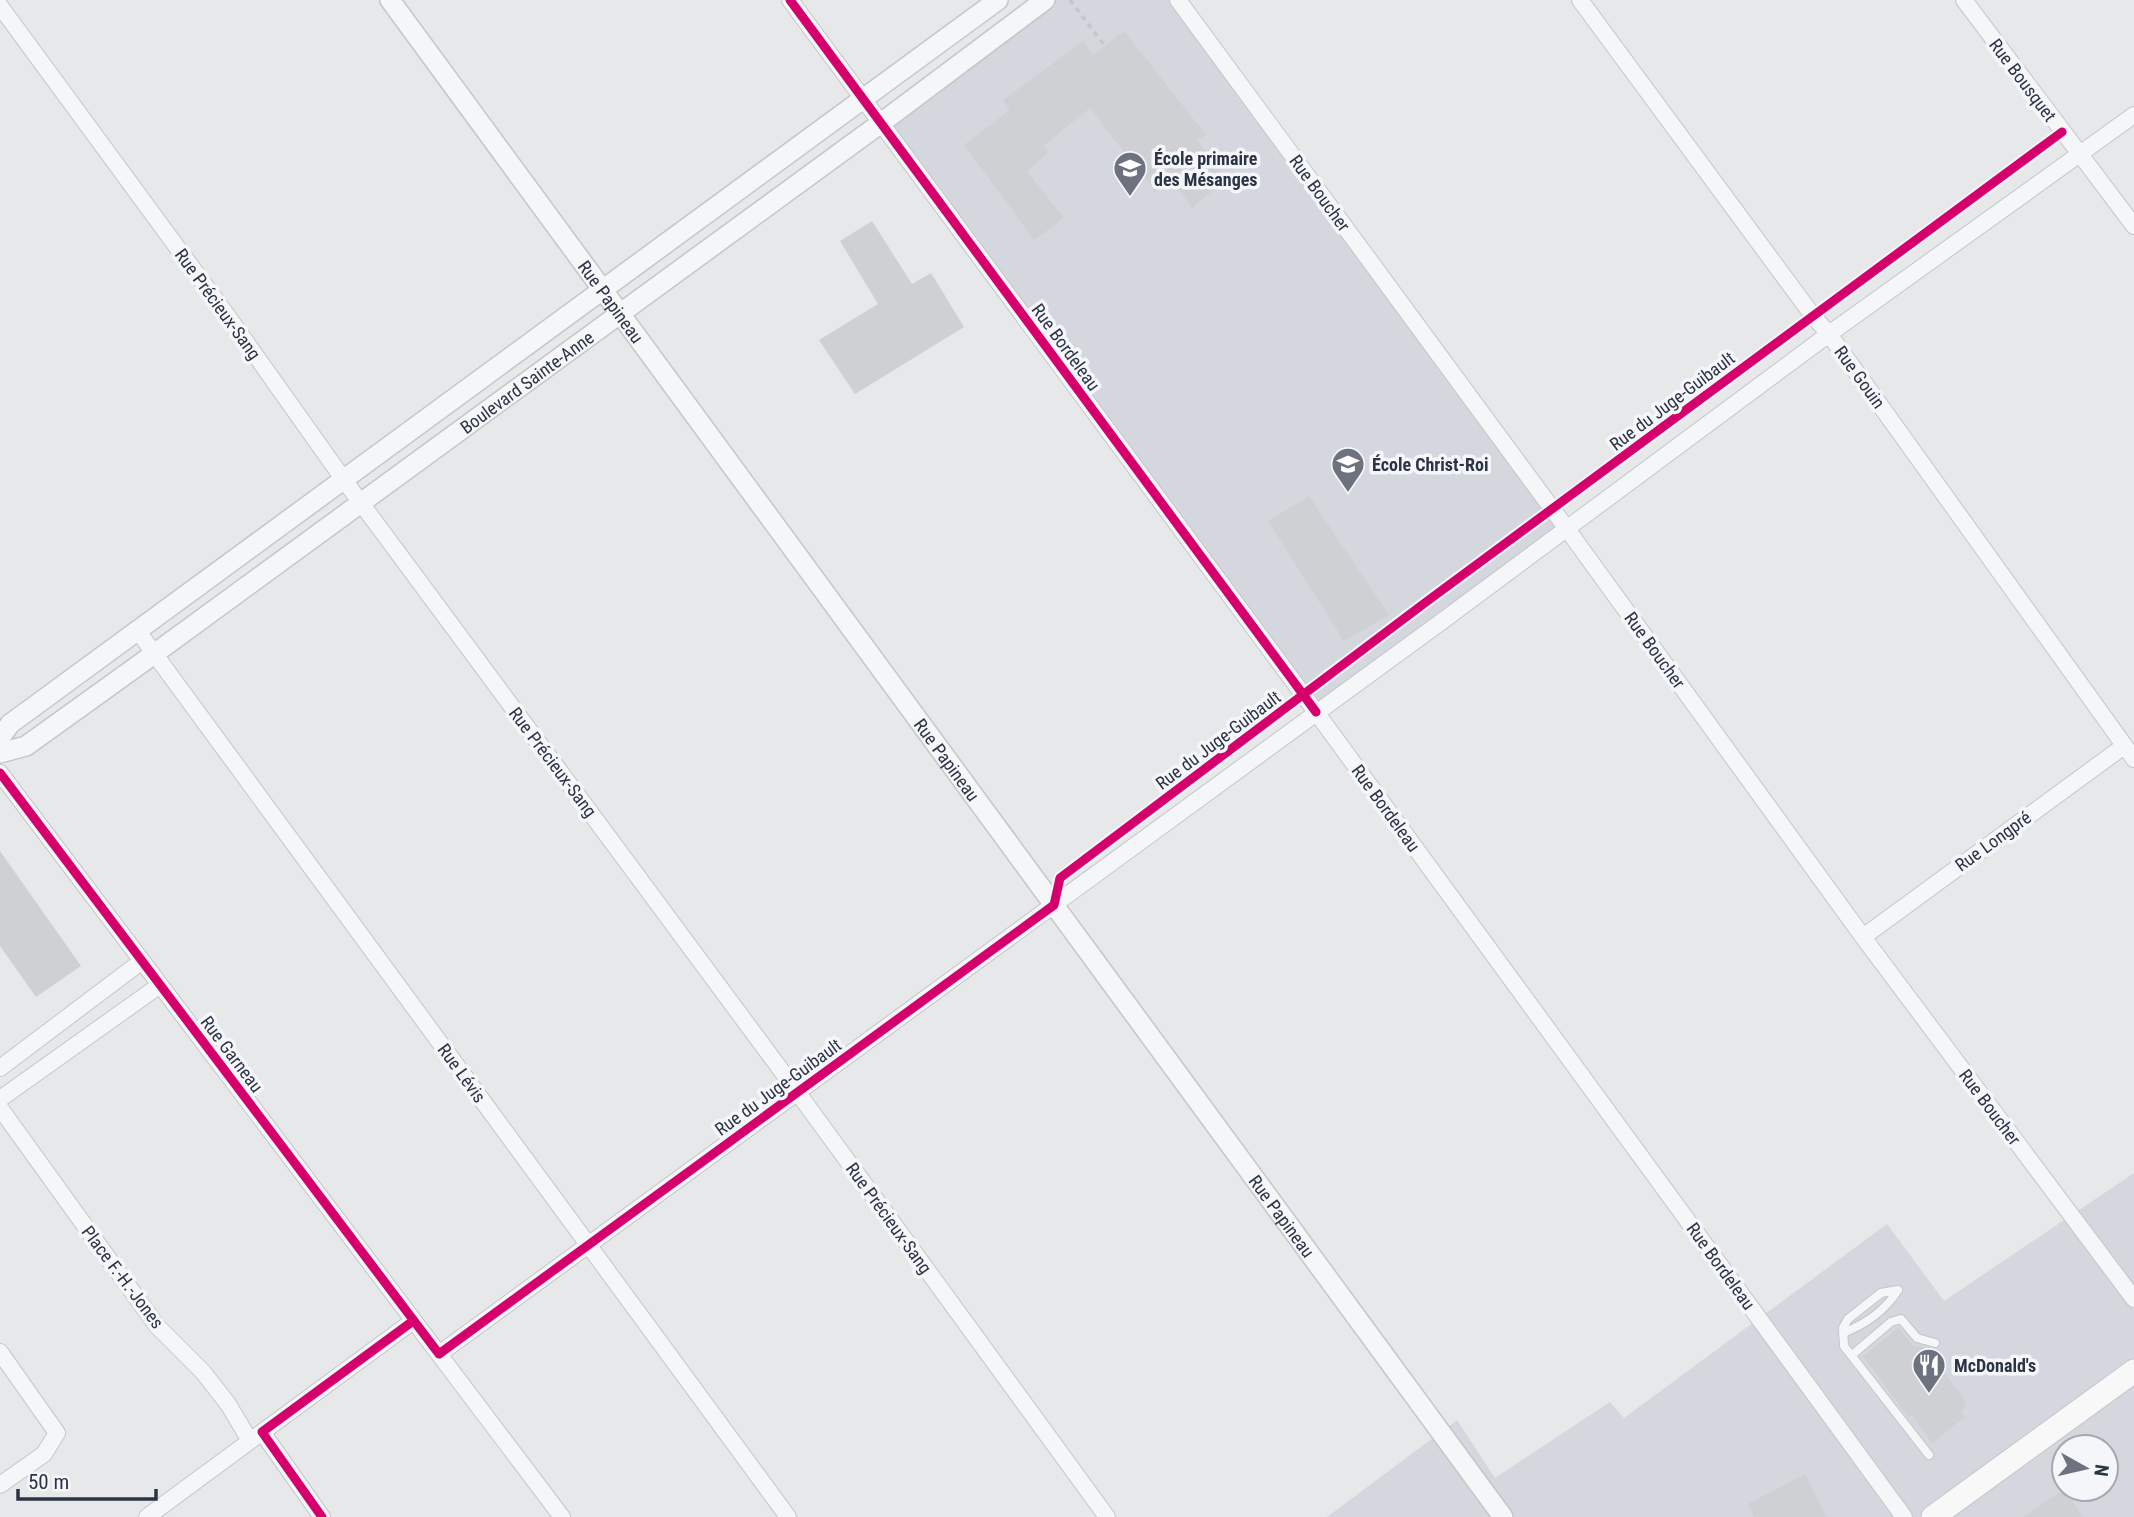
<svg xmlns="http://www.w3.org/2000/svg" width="2134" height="1517" font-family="'Roboto Condensed',sans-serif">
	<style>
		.built { fill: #d4d7dd; fill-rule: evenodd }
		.building { fill: #ced0d3 }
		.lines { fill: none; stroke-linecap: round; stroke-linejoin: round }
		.service-casing { stroke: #c4c6c8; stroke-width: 10 }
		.minor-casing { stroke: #c4c6c8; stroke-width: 18 }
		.tertiary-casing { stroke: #c4c6c8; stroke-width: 22 }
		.secondary-casing { stroke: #c4c6c8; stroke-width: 25 }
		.path { stroke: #c5c6ca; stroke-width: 3.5; stroke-dasharray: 5 5; stroke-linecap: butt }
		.service { stroke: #f5f6f7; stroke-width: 8 }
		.minor { stroke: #f5f6f7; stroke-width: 16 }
		.tertiary { stroke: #f5f6f7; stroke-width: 19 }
		.secondary { stroke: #f8f8f8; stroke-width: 23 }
		.cycleway-casing { stroke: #f4f6f9; stroke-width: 13 }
		.cycleway { stroke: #d6006c; stroke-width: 9 }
		.labels { text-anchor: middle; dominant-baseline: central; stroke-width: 7; stroke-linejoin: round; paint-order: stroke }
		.street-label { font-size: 18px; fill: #2b3445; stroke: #f4f6f9 }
		.poi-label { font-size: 18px; font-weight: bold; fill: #2b3445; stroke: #f4f6f9; text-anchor: start }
	</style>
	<rect width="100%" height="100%" fill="#e6e8ea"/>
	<!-- built -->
	<path class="built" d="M1045 0H1178L1567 529 1316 712 881 123Z
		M2134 1173V1517H1327L1457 1420 1495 1478 1610 1402 1624 1418 1887 1224 1944 1301ZM2064 1447H2106V1489H2064Z"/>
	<!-- building -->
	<path class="building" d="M1124 31 1206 135 1197 140 1226 179 1192 208 1171 178 1155 192 1090 108 1043 146 1049 152 1027 171 1064 218 1034 240 964 145 1010 110 1003 100 1083 41 1093 55Z
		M872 221 912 284 931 273 964 327 855 394 819 340 878 304 840 241Z
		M1309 496 1389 615 1344 641 1268 521Z
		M0 851 81 966 36 997 0 946Z
		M1899 1328 1913 1346 1924 1347 1964 1399 1966 1406 1961 1411 1965 1417 1932 1443 1912 1415 1909 1418 1863 1356Z
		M1805 1474 1827 1517H1754L1748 1504Z
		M2064 1489 2083 1517H2023Z"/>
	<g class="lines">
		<defs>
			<path id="service" d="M1898 1290 1881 1293 1848 1319 1843 1328 1844 1346 1929 1455
				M1843 1333C1866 1324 1885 1311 1898 1290
				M1852 1355 1891 1322 1901 1319 1917 1338 1935 1343"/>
			<path id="minor" d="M790 0 1316 712 1904 1517
				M1178 0 1567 529 1863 937 2134 1299
				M1580 0 1813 316 1829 334 2134 759
				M1964 0 2134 226
				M0 6 229 318 344 480 798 1093 1107 1517
				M137 630 788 1517
				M0 773 562 1517
				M1863 937 2124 746
				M0 1068 142 961
				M0 1099 160 985
				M0 1108 157 1326 203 1372 228 1404 250 1441
				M0 1352 57 1433 44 1454 0 1485
				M439 1354 1441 622 1829 334 2134 115
				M262 1432 322 1517
				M147 1517 413 1321"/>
			<g id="tertiary">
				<path id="s1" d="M390 0 1503 1517"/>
				<path d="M0 738 10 724C337 481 670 244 998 0"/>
				<path id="s2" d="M0 753 26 746 154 654 881 123 1045 0"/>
			</g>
			<path id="secondary" d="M1933 1517 2134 1371"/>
		</defs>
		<!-- service casing -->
		<use href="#service" class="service-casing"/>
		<!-- minor casing -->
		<use href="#minor" class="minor-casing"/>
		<!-- tertiary casing -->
		<use href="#tertiary" class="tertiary-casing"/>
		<!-- secondary casing -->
		<use href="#secondary" class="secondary-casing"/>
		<!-- path -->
		<path class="path" d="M1070 0 1105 46"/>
		<!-- service -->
		<use href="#service" class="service"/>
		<!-- minor -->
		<use href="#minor" class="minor"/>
		<!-- tertiary -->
		<use href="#tertiary" class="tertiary"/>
		<!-- secondary -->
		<use href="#secondary" class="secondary"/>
		<defs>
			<path id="cycleway" d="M790 0 1316 712
				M0 773 439 1354 1054 905 1060 878 1426 602 2062 132
				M322 1517 262 1432 413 1321"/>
		</defs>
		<!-- cycleway casing -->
		<use href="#cycleway" class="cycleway-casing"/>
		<!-- cycleway -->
		<use href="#cycleway" class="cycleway"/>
	</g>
	<!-- icons -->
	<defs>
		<symbol id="school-pin" viewBox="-11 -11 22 30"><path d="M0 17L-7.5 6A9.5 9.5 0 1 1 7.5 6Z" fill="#6c737f" stroke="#f4f6f9"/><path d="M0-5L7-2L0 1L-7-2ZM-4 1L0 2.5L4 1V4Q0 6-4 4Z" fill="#fff"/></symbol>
		<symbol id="restaurant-pin" viewBox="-11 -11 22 30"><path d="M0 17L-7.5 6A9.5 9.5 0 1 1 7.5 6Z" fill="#6c737f" stroke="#f4f6f9"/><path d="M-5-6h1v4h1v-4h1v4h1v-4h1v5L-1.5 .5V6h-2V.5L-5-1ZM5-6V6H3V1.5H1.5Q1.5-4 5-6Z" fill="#fff"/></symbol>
	</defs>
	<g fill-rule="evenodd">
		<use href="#school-pin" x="1111" y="149" width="38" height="52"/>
		<use href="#school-pin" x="1329" y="445" width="38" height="52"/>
		<use href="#restaurant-pin" x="1910" y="1346" width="38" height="52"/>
	</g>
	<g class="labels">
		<!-- street labels -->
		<g class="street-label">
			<text transform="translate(2023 80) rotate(53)">Rue Bousquet</text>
			<text transform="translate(1320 193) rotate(54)">Rue Boucher</text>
			<text stroke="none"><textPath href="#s1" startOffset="374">Rue Papineau</textPath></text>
			<text transform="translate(218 304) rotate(54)">Rue Précieux-Sang</text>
			<text transform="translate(1066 347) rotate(54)">Rue Bordeleau</text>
			<text transform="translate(1860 377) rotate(54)">Rue Gouin</text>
			<text stroke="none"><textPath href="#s2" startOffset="646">Boulevard Sainte-Anne</textPath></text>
			<text transform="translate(1672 401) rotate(-37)">Rue du Juge-Guibault</text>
			<text transform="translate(1655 650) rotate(54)">Rue Boucher</text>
			<text transform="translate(1218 740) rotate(-37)">Rue du Juge-Guibault</text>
			<text stroke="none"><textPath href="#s1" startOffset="942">Rue Papineau</textPath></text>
			<text transform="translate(553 762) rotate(53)">Rue Précieux-Sang</text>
			<text transform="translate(1386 808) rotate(54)">Rue Bordeleau</text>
			<text transform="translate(1993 841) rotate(-36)">Rue Longpré</text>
			<text transform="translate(232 1054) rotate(53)">Rue Garneau</text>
			<text transform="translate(462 1073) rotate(54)">Rue Lévis</text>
			<text transform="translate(778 1087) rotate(-36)">Rue du Juge-Guibault</text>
			<text transform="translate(1990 1107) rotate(53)">Rue Boucher</text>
			<text stroke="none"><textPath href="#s1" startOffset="1508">Rue Papineau</textPath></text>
			<text transform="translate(889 1218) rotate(54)">Rue Précieux-Sang</text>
			<text transform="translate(1721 1266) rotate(54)">Rue Bordeleau</text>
			<text transform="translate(123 1277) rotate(53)">Place F.-H.-Jones</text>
		</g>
		<!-- poi labels -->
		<g class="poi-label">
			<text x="1154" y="158">École primaire<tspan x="1154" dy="21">des Mésanges</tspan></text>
			<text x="1372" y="464">École Christ-Roi</text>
			<text x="1954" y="1365">McDonald's</text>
		</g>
	</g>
	<!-- north arrow -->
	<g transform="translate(2085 1468) rotate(98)"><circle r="33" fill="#f4f6f9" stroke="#a4a8b1" stroke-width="2"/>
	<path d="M0-5L12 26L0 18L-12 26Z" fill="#6c737f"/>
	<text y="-10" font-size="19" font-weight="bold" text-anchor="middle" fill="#2b3445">N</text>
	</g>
	<!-- scale -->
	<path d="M18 1489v10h138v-10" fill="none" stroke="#2b3445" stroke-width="3.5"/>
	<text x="28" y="1489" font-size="21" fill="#2b3445" stroke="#f4f6f9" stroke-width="5" paint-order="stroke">50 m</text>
</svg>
